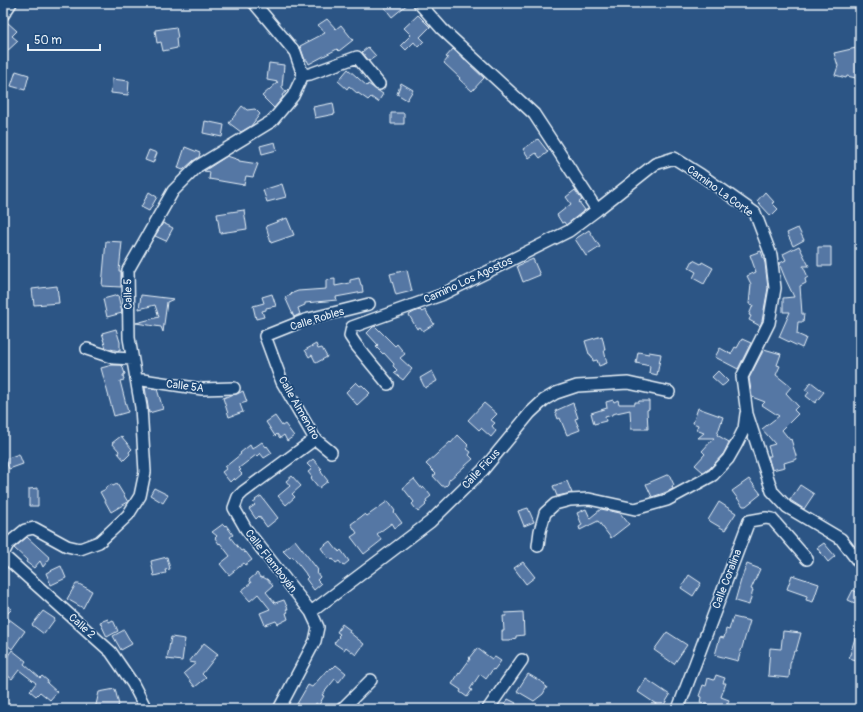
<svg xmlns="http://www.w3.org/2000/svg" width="863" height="712" font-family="Pangolin,sans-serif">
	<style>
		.building { fill: #5577a4; stroke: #e8f1f8 }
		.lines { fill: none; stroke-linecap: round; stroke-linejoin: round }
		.minor-casing { stroke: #e8f1f8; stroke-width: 14 }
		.minor { stroke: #1f4a7a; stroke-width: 11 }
		.labels { text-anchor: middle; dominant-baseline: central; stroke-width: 3.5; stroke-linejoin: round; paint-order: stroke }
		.street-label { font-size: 11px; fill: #e8f1f8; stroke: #1f4a7a }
	</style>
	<rect width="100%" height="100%" fill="#2c5585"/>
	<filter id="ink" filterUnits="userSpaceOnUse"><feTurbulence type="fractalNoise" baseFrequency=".025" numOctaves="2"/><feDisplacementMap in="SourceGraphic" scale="8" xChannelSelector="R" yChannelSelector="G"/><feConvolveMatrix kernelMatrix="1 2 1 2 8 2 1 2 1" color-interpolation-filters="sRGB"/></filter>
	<g filter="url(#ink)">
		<!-- building -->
		<path class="building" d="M381 3H409L392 17Z
			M418 15 430 27 420 37 424 41 418 47 414 42 406 50 401 45 411 35 404 28Z
			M327 19 336 29 341 25 353 40 339 51 337 49 309 64 307 60H305L300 46 325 33 318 25Z
			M7 22 17 31 12 36 18 41 3 55V26Z
			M176 27 178 38H176L177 48 163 51 161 42 157 43 155 30Z
			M368 47 376 56 369 61 362 52Z
			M856 48 860 49V79L847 76 846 78 835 75 838 66 834 53Z
			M453 49 484 78 472 91 459 79 460 78 444 63 448 58 446 57Z
			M269 63 284 65 282 87 286 92 282 95 283 97 274 108 262 96 278 82 267 80Z
			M348 69 367 86 368 84 383 94 378 102 371 97 368 100 358 93V94L349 86 347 89 338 81Z
			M16 71 29 75 25 90 11 86Z
			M112 79 129 81 128 95 111 93Z
			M401 83 413 90 407 100 397 94Z
			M333 103 335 114 315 118 313 107Z
			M242 106 247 110 255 109 260 114 251 126 241 132 229 123Z
			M391 113H404V124H391Z
			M205 121 224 125 222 137 203 133Z
			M538 139 548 152 540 158 536 153 529 158 523 149Z
			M275 142 277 150 262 154 260 146Z
			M185 147 200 153 199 157 193 161 183 170 178 168Z
			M149 150 157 153 153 163 145 160Z
			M227 156 239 160V161L258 164 253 177 246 176 244 185 209 179 210 172 204 171Z
			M282 184 286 197 267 202 263 190Z
			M575 190 582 200 579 202 585 210 566 225 564 222 562 223 557 215 571 204 566 197Z
			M149 192 157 197 149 211 141 207Z
			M765 192 774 202 772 203 778 209 771 216 757 201Z
			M244 210 247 229 220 233 217 214Z
			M287 218 294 235 271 243 266 226Z
			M163 223 173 228 166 241 155 236Z
			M798 228 804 240 793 246 787 233Z
			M589 230 600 247 586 256 575 239Z
			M106 241 122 242 119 271H121V287L102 286Z
			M799 246 809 266H803L808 277 805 279 806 283 800 286 802 314H804L803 322H798L797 334 806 338 802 348 779 337 790 312H783V298L794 297 785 278 781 268 780 263 786 260 783 254Z
			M818 247H831V266H818Z
			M761 251 765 263 768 288 762 321 760 326 749 320 751 316 749 315 753 305 749 304 751 284 747 276 756 272 750 255Z
			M533 259 540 275 523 282 517 266Z
			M693 260 701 264 702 262 713 268 704 284 693 278 696 272 689 268Z
			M407 270 412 291 396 295 390 274Z
			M359 278 361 285H362L363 292 336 297 337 300 305 303V305L298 308 300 314 294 317 285 297 291 295 290 294 298 291 326 289V280L335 279V286L350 283V280Z
			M57 286 59 303 34 305 32 289Z
			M272 294 276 306 266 308V310L262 311 264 317 256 319 253 306 264 303 262 297Z
			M118 295 122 313 107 317 103 299Z
			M141 295 174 299 167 302 163 332 161 327 136 323 159 317 155 305 139 309Z
			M420 310 422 312 425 310 434 324 423 331 420 327 417 329 409 315 414 312Z
			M375 326 395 346 397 344 405 354 400 358 412 369 403 380 394 373 397 370 393 366 394 364 384 353 383 354 376 347 378 345 367 333 373 327Z
			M116 329 120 342V350H118L119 351 106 348 103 339H104L102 333Z
			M602 336 605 349 604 350 607 363 599 366 597 360 593 361 592 356H591L590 354H589L585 341Z
			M742 339 751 343 738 369 715 357 720 348 731 354 735 347 737 348Z
			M316 344 318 349 322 348 327 357 316 363 312 355 309 357 305 350Z
			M764 349 781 354 777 365 780 366 776 375 791 387 786 393 798 406 794 410 798 414 782 430 790 440 791 439 797 459 784 463 785 467 772 470 768 456H771L768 446 775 444 762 429 779 416 762 405 765 402 752 397 749 378Z
			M638 352 649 354V352L661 354 657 375 649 373 650 366 636 363Z
			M112 365H122L125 374 123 375 124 380 120 381 128 412 114 416 101 368Z
			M432 371 437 381 425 388 420 378Z
			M718 371 728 381 725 384 722 386 712 377Z
			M356 382 360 386 362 385 370 393 357 405 346 392Z
			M811 382 824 392 815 403 806 396 809 392 805 390Z
			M145 387 157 389 163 409 149 413Z
			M243 391 247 402 240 404 243 412 229 417 223 398 231 395 237 394Z
			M613 400 614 402 618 400 619 404H635V402H639V401H649V409L647 410 648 429H631L630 410 612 414V415L605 417 606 421 594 424 591 413 607 408 606 402Z
			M484 403 497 414 491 420 495 423 492 426 496 431 491 437 481 428 479 430 468 420Z
			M573 403 578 418 575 419 580 430 567 435 560 418 558 419 555 411Z
			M698 408 723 417 717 435 729 442 724 453 715 463 709 469 703 472 695 465 705 454 702 451 714 438H698L704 433 696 430 698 425 693 423Z
			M275 416 282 426 285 424 294 436 287 441 284 435 280 438 277 434 275 436 266 422Z
			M458 435 468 445 467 446 468 448 467 449 471 452 469 455 473 459 449 480 448 484 446 486H442L433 476 436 474 426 464 450 442 451 443Z
			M121 436 132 449 129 452 130 454 124 460 118 453 119 451 112 443Z
			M262 442 266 447 267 446 272 453 264 458 260 453 257 456 256 455 239 468 241 470 239 471 242 474 235 480 234 478 230 482 222 472 226 469 225 467 241 454 240 453 250 445 252 449Z
			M19 454 23 464 9 469 5 459Z
			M313 459 322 469 320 470 322 472H321L328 481 319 488 311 478 312 477 308 472 312 469 307 464Z
			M669 474 674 485 672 486 673 489 664 493 652 497 646 484Z
			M292 476 301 486 292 494 295 497 286 505 278 496 290 486 286 481Z
			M414 479 422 489 424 487 431 496 426 500 427 502 425 504 426 505 418 512 412 504 414 502 403 488Z
			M749 479 761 494 746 506H743L732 491Z
			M567 481 572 493 557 496 553 486Z
			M112 484 113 486 117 484 128 502 111 512 100 492 106 489 105 488Z
			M800 485 814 494 804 509 790 500Z
			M38 488V506H29V489Z
			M154 488 168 495 163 503 150 495Z
			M261 496 278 518 267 527 259 516 256 519 249 509 255 505 253 503 256 501 255 500Z
			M388 501 395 511 394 512 402 523 395 528 392 523 377 534 382 540 364 554 351 537 357 533 351 524 365 514 367 516Z
			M719 502 736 513 725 530 708 520Z
			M528 508 534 522 524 526 518 511Z
			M586 509 590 518 601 509 620 513 629 524 611 538 598 521 580 530 579 527 582 525 577 513Z
			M223 524 225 526 226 525 233 535 230 537 241 551 243 550 245 553 246 552 252 560 245 565 244 563 229 575 220 564 230 556 220 543 219 544 215 538 217 536 212 532Z
			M27 537 50 558 43 567 40 561 34 568 26 562 27 560 14 548Z
			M295 540 318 570 317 571 318 572 317 573 320 577 317 580 321 584 314 590 306 579 308 577 306 575V574L292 556 290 558 283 551Z
			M330 541 337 550H338L339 552 341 550 349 561 343 566 339 561 336 563 333 559 332 560 330 558 329 559 321 548Z
			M824 543 835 556 828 562 817 548Z
			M167 557 170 569 165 570 166 573 154 576 151 561Z
			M523 562 535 577 526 584 514 568Z
			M747 564 760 569 751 589 753 590 749 605 735 601 741 580Z
			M61 566 66 578 51 585 46 573Z
			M257 573 261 578 263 577 266 579H267L273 586 266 592 275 603 284 600 288 609H286L288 612 286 613 288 619 278 624 276 621 265 625 260 613 270 609 258 594 250 601 241 591 251 583 249 580Z
			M689 575 701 583 693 596 681 588Z
			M792 575 819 584 813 602 806 600 807 596 787 589Z
			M76 584H79L92 591 83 608 67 599Z
			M853 590 860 594V598L857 604 848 600Z
			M3 601 12 609 5 616 25 631 12 649 3 642Z
			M43 611 55 619 44 634 32 625Z
			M523 612 524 635 516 636V638L513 639 510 641H502V631H504L503 616H506L505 613Z
			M733 617 750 621 738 661 715 655 720 637 724 638 726 629 729 630Z
			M108 619 109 622 113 620 118 631 107 637 100 622Z
			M342 624 350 630 349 632 364 644 356 655 346 647 344 650 334 643 339 637 338 636 340 634 337 632Z
			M858 628 860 629V661L849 658Z
			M124 630 132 644 121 650 113 636Z
			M783 631 801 633 796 651H794L790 664 789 678 768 676 770 648 781 649Z
			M667 632 687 645 674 664 654 650Z
			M171 637 185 639 182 661 167 659Z
			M204 643 218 654 202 674 206 678 195 687 184 673 196 663 189 662Z
			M477 648 492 659 495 657 501 661 494 670 493 669 486 679 480 674 470 689 472 690 467 697 460 692 461 690 452 684 459 673V674L470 659 469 658Z
			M12 650 26 661 24 664 40 678 42 676 48 681 47 683 57 692 50 700 40 692 36 696 30 691 36 683 19 670 12 679 3 672V662Z
			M336 665 346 673 339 682 335 679 322 695 324 696 319 705 316 703 313 709H294L308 685 312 687 327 670 328 671 330 668 331 669 333 667V668Z
			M528 674 545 684 544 685 547 687 543 694 534 701 517 691Z
			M716 675 725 678 723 683H726L721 697 729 700 726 709H714V707L700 703 701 697 699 696 703 685 706 686 708 678 714 680Z
			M646 679 670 695 662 708 638 692Z
			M115 689 119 705H118L119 709H95L99 692Z
			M508 699 516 703 513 709H502Z"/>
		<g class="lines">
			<defs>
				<path id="minor" d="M419 3 442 29 534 114 597 210
					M3 15 11 3
					M303 75 310 74 357 57 379 84
					M87 349 114 358 132 359
					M136 379 202 389 234 388
					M388 384 356 345 350 336 352 327 441 295 569 231 597 210 655 164 674 158 701 175 755 213 771 255 775 288 769 323 742 377 747 414 772 491 787 507 841 539 860 564
					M331 452 315 439 282 382 265 336 305 320 369 304
					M538 546 540 531 545 513 555 504 570 500 589 499 635 509 667 500 713 475 728 459 736 445 744 429 746 414
					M3 554 8 544 25 530 34 528 67 546 80 549 99 542 109 533 128 515 140 496 145 472 141 407 129 338 128 270 173 191 198 166 272 121 293 96 303 75 295 52 254 3
					M3 555 111 652 133 684 146 709
					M311 612 430 522 483 470 530 413 544 400 556 393 577 386 628 383 669 392
					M279 709 315 641 318 627 311 612 246 529 234 508 238 497 243 492 315 439
					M342 709 371 680
					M488 709 522 660
					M678 709 749 521 766 518 772 519 807 559"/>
			</defs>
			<!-- minor casing -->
			<use href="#minor" class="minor-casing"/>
			<!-- minor -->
			<use href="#minor" class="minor"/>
		</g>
	</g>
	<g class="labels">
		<!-- street labels -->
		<g class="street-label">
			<text transform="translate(720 191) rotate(36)">Camino La Corte</text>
			<text transform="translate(468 280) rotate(-25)">Camino Los Agostos</text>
			<text transform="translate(128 294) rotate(-91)">Calle 5</text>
			<text transform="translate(317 319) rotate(-17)">Calle Robles</text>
			<text transform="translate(185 386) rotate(7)">Calle 5A</text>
			<text transform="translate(299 408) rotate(60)">Calle Almendro</text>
			<text transform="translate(481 469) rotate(-47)">Calle Ficus</text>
			<text transform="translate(271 561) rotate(52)">Calle Flamboyán</text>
			<text transform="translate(727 579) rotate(-69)">Calle Coralina</text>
			<text transform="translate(82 626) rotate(42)">Calle 2</text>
		</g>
	</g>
	<!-- margin -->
	<rect width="863" height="712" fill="none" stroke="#1f4a7a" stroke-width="16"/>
	<rect x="8" y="8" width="847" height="696" fill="none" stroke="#e8f1f8" stroke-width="1.5" filter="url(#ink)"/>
	<!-- scale -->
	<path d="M28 44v6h72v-6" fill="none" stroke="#e8f1f8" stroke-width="2"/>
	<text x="34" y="44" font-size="12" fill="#e8f1f8" stroke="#1f4a7a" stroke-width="3" paint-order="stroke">50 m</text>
</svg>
